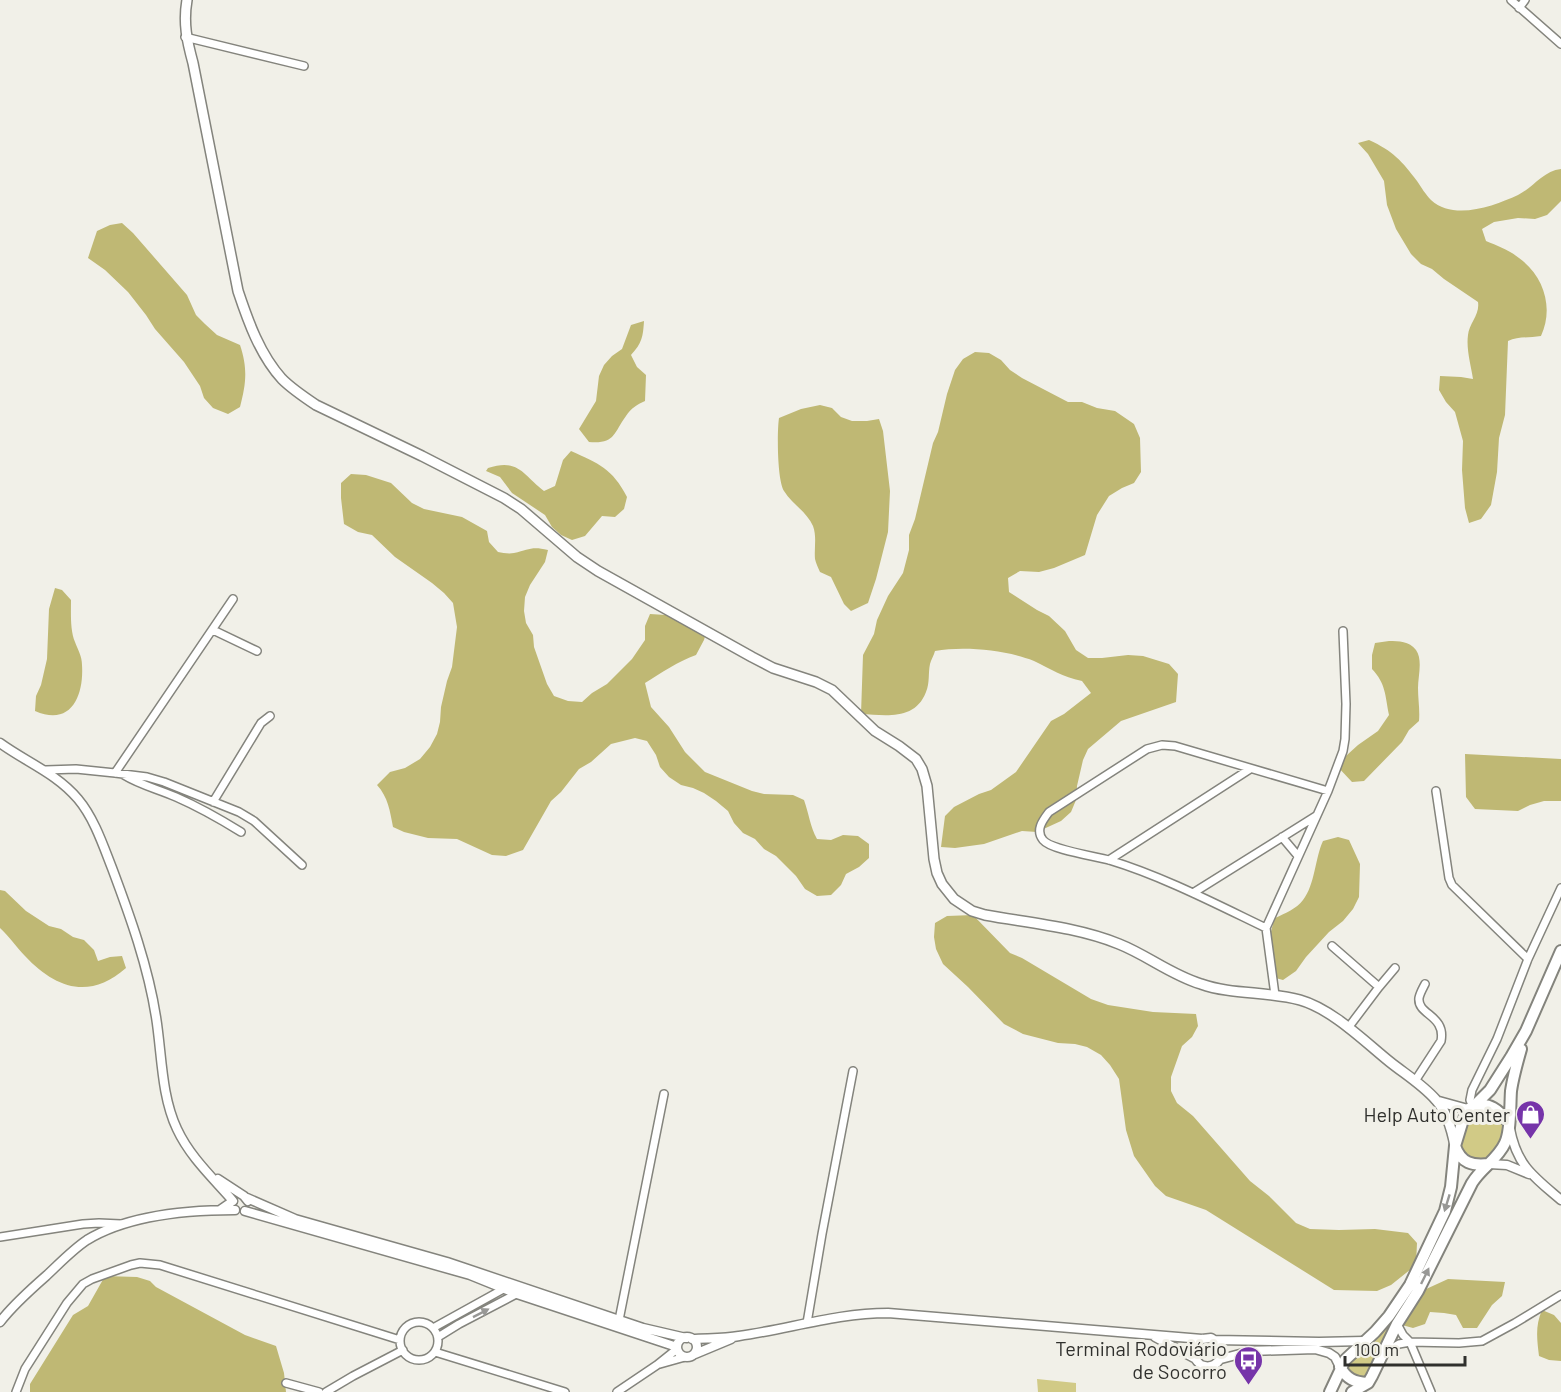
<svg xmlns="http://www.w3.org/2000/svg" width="1561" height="1392" font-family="Barlow,sans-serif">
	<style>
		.green { fill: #d1ca86 }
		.forest { fill: #bfb874 }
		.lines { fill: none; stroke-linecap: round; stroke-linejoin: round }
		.minor-casing { stroke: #84847d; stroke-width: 10 }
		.tertiary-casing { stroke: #84847d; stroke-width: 11 }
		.secondary-casing { stroke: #84847d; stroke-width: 12 }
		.primary-casing { stroke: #84847d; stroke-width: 14 }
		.minor { stroke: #fff; stroke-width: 7 }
		.tertiary { stroke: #fff; stroke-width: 8 }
		.secondary { stroke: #fff; stroke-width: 9 }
		.primary { stroke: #fff; stroke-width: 10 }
		.oneway { fill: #989896 }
		.labels { text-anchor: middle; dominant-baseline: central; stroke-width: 6; stroke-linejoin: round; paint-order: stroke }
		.poi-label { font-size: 20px; fill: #30302d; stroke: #f1f0e8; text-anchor: end }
	</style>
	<rect width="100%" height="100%" fill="#f1f0e8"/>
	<!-- green -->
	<path class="green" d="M1479 1111C1488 1110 1493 1112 1500 1119 1516 1137 1483 1178 1461 1149 1463 1135 1467 1121 1479 1111Z
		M1394 1318 1395 1319 1382 1341 1366 1376 1362 1377 1351 1374C1348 1369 1348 1365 1352 1360L1385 1328Z
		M1037 1379 1076 1383V1392H1038Z"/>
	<!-- forest -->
	<path class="forest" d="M1369 140C1393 151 1402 161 1417 181 1421 187 1426 195 1431 200 1454 221 1494 206 1518 195 1534 187 1543 171 1561 169V201L1547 215 1535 219 1518 218 1494 222 1482 229 1486 241C1498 246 1509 250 1519 258 1544 276 1554 308 1541 336 1530 338 1518 336 1508 341L1505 415 1499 438 1497 472 1491 505 1481 519 1469 523 1465 508 1462 470 1463 441 1455 412 1446 402 1439 390 1440 376 1461 377 1473 379C1471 365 1466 349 1468 335 1469 323 1480 315 1478 302L1444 279 1432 269 1421 264 1411 254 1396 229 1387 205 1384 181 1368 154 1358 143Z
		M122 223 133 233 187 295 196 315 205 324 217 335 240 345C248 369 246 384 240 407L228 414 213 408 204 398 200 386 184 362 155 329 146 315 128 292 105 270 88 258 97 231 110 225Z
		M644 321C643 337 642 343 631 355L637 367 646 375 645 401C638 404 631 408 626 416 613 434 615 444 589 442L579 429 596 401 599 376 604 365 612 356 622 349 631 325Z
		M975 352 989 353 1001 360 1010 370 1022 378 1068 402H1082L1097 408 1115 411 1134 424 1140 438 1141 472 1134 483 1122 488 1109 496 1097 515 1085 555 1054 568 1039 572 1020 571 1008 578 1009 592 1037 610 1049 616 1065 631 1076 650 1088 658H1102L1128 655 1143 656 1169 664 1178 674 1176 702 1121 721 1088 749 1083 760 1077 786 1076 800 1071 812 1061 821 1037 832 1022 831 984 844 955 848 941 847 945 816 954 807 979 794 991 790 1016 772 1051 721 1064 714 1091 693 1082 681C1062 677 1051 669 1034 661 1006 650 965 646 935 651 934 655 931 660 930 664 928 673 930 683 926 692 915 721 885 715 861 714L863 655 874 634 877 620 888 596 903 573 909 550V535L915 519 933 443 938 432 947 394 955 370 963 359Z
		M820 405 832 408 841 417 852 421H867L879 419 883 431 890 491 888 532 876 579 868 603 851 611 844 604 831 577 820 572C818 568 816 563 815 559 814 548 817 537 813 526 807 512 792 504 784 491 777 480 777 431 779 418L801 409Z
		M571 451C599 464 612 468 627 497L624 509 615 517 602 516 585 536 572 540 561 535 552 527 545 515 512 493 500 477 486 471 488 468C519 458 523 475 544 491L555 486 563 460Z
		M351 474 366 475 391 483 412 503 424 509 462 517 487 531 489 542 498 552C503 553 509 554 514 553 529 550 531 546 548 550L545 562 530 585 525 597 524 611 526 623 533 635 534 647 547 684 554 696 568 701 582 702 592 693 607 684 632 659 645 640V626L650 614 681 616 707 629 704 640 696 655C679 661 661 673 645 683L651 707 669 727 685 752 705 772 752 791 764 794 793 795 804 800C809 814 810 826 817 839L831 840 843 835 858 836 869 844V858L859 867 846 874 841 885 831 895 817 896 805 889 796 876 776 856 764 849 755 839 743 833 734 823 728 811 716 801 704 793 693 788 681 785 669 777 660 767 656 755 647 741 635 738 611 744 591 762 579 769 561 792 551 801 523 850 506 856 492 855 457 839 428 838 404 832 393 827C390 811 388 797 377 785L390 772 405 768 420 759 430 747 437 734 440 722 441 707 447 681 452 667 457 627 453 603 444 593 432 583 395 557 372 535 358 532 344 524 341 498V483Z
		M55 588 62 590 71 600C71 613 70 630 75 642 78 650 82 656 82 665 84 696 71 727 35 711L36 696 41 685 47 659 49 609Z
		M1389 641C1399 641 1409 641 1416 650 1423 660 1418 676 1418 688 1418 699 1420 710 1419 721L1409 730 1402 742 1364 781 1352 782 1336 765 1358 745 1378 731 1389 715C1385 695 1386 684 1372 669V655L1375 643Z
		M1465 754 1561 759V801H1544L1530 805 1518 811 1475 809 1466 797Z
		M1338 837 1349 840 1360 864 1359 897 1353 909 1343 921 1329 932 1306 957 1296 971 1283 980 1272 977C1269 954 1267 940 1275 918 1286 913 1296 909 1303 900 1315 885 1315 858 1323 841Z
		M0 890 5 891 26 911 49 926 61 929 73 937 84 940 94 950 98 961 110 957 122 956 126 968C90 1000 56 989 25 956 16 947 10 937 0 928Z
		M973 915 1010 953 1022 958 1091 999 1108 1005 1153 1012 1196 1014 1198 1026 1192 1037 1182 1046 1171 1077V1091L1177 1103 1193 1116 1250 1181 1269 1196 1296 1223 1310 1229 1339 1230 1375 1229 1408 1233 1417 1243 1416 1265 1391 1285 1377 1291 1334 1290 1206 1210 1166 1196 1155 1186 1134 1156 1126 1130 1119 1079 1110 1065 1101 1055 1087 1047 1075 1044 1058 1043 1023 1034 1004 1024 968 987 943 964 936 949 934 937 935 923 947 916Z
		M105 1276 137 1277 150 1281 156 1287 245 1335 276 1346 284 1373 286 1392H30V1384L73 1315 88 1306Z
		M1448 1279 1505 1282 1502 1296 1492 1305 1477 1328H1463L1456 1315 1444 1313 1430 1312 1425 1324 1413 1328 1402 1325 1424 1290Z
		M1542 1310 1554 1315 1561 1323V1361L1549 1360 1539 1356C1537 1339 1535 1326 1542 1310Z"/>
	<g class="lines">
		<defs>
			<path id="minor" d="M1511 0 1561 44
				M1519 8 1525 0
				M185 37 304 66
				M213 630 257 651
				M46 770 76 769 115 773 147 777 164 782 239 812 254 821 302 865
				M115 773 233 599
				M124 775C140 785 158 789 176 797 199 807 220 819 241 832
				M1436 791 1449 878 1452 885 1528 959
				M213 802 261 723 270 716
				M1282 837 1298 856
				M1109 860 1250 769
				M1193 893 1316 816
				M1266 928 1328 791 1343 751 1345 739 1346 704 1343 631
				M1332 946 1379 987
				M1275 995 1266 928C1216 904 1162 876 1109 860 1095 856 1051 850 1043 840 1035 830 1043 820 1049 812L1147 749 1162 745 1175 746 1328 791
				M1348 1028 1379 987 1395 968
				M1415 1081 1441 1041C1446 1015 1417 1015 1419 998 1420 993 1423 988 1425 984
				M1473 1107 1470 1100 1472 1090 1497 1039 1528 959 1561 888
				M0 1237 83 1224 99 1223 121 1224
				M619 1320 664 1094
				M400 1341a19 19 0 1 1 38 0a19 19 0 1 1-38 0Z
				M807 1323 822 1234 853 1071
				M1397 1324 1403 1335 1410 1342 1431 1392
				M433 1328 507 1287
				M438 1337 459 1324 520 1292
				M435 1352 565 1392
				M1384 1353 1399 1344 1410 1342 1459 1343 1482 1341 1515 1323 1561 1295
				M660 1364 685 1357
				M286 1383 319 1392
				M16 1392 25 1369 67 1303 83 1284 92 1279 131 1265 140 1263 160 1265 400 1340
				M326 1392 353 1376 403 1350
				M617 1392 657 1365 677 1349"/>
			<path id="tertiary" d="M0 743C26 762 56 773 78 799 94 818 103 845 112 868 130 916 148 966 156 1017 162 1054 161 1095 177 1129 190 1157 213 1178 233 1201L220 1210
				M1510 1129C1517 1166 1534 1177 1561 1200
				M1489 1164 1507 1165 1529 1174
				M218 1179 244 1196 248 1201
				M247 1198 295 1219 447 1262 643 1328 686 1338
				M245 1211 470 1275 517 1294 677 1347
				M0 1322C13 1305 30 1290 46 1276 59 1264 72 1250 87 1240 128 1215 188 1210 235 1210
				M1155 1337 1194 1358
				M677 1347a10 10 0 1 1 20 0a10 10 0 1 1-20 0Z
				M692 1339C708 1338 724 1339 739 1336 789 1329 837 1313 888 1313L1202 1339 1211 1338 1219 1343 1222 1354C1219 1364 1211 1369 1201 1365 1191 1357 1191 1346 1202 1339
				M1215 1340 1319 1342 1364 1341
				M695 1354 731 1339
				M1221 1359 1251 1351 1315 1349 1329 1353 1335 1357 1340 1367"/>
			<path id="secondary" d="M187 0C183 23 187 41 193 63L238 291C248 321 260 355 282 379 292 389 304 397 316 405L422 456 504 498 521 509 577 557 598 571 752 657 773 668 816 682 832 690 875 731 899 746 916 759 922 769 927 786 934 859 937 873 942 884 954 899 972 911 985 915C1029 923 1077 927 1119 944 1147 955 1171 975 1201 984 1232 995 1267 991 1300 1000 1332 1009 1364 1041 1390 1062 1405 1074 1423 1085 1436 1100 1447 1112 1452 1130 1455 1146
				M1437 1101 1466 1109 1473 1107"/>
			<path id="primary" d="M1473 1107C1489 1101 1499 1110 1509 1123
				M1455 1146C1461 1163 1472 1166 1489 1164
				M1340 1367C1347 1379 1354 1382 1367 1383
				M1330 1392 1345 1360 1375 1332 1389 1316 1410 1285 1445 1211 1451 1187 1455 1146 1462 1123 1466 1114 1490 1090 1511 1057 1526 1031 1561 951
				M1352 1392 1368 1383 1372 1376 1397 1324 1418 1291 1472 1183C1481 1168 1498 1159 1505 1143 1511 1131 1510 1105 1511 1091 1513 1077 1517 1063 1521 1049"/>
		</defs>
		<!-- minor casing -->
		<use href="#minor" class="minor-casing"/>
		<!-- tertiary casing -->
		<use href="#tertiary" class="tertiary-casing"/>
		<!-- secondary casing -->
		<use href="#secondary" class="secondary-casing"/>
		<!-- primary casing -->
		<use href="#primary" class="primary-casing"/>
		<!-- minor -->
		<use href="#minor" class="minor"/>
		<!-- tertiary -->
		<use href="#tertiary" class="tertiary"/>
		<!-- secondary -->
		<use href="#secondary" class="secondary"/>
		<!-- primary -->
		<use href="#primary" class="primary"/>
	</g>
	<!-- one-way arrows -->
	<defs><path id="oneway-solid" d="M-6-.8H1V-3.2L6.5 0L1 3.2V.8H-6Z" transform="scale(1.5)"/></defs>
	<g class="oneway">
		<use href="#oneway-solid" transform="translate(1447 1203) rotate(107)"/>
		<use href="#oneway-solid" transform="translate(1425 1276) rotate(-64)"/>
		<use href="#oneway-solid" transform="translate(481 1313) rotate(-27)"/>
	</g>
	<!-- icons -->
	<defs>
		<symbol id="shop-pin" viewBox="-11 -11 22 30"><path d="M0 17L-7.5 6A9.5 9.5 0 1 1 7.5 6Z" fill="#7634a9" stroke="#f1f0e8"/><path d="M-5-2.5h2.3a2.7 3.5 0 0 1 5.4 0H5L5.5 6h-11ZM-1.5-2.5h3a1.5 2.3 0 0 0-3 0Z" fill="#fff"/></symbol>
		<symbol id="bus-pin" viewBox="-11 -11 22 30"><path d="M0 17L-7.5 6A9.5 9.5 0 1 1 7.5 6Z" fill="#7634a9" stroke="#f1f0e8"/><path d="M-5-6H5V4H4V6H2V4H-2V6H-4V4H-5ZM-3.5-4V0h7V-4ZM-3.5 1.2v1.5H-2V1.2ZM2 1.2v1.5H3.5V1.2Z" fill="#fff"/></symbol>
	</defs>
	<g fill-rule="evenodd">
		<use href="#shop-pin" x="1514" y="1098" width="33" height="45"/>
		<use href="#bus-pin" x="1232" y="1344" width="33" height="45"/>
	</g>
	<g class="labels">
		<!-- poi labels -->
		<g class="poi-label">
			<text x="1510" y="1114">Help Auto Center</text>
			<text x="1227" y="1348">Terminal Rodoviário<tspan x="1227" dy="23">de Socorro</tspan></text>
		</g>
	</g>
	<!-- scale -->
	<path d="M1345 1356v9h120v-9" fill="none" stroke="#30302d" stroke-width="3"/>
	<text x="1354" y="1356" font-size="18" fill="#30302d" stroke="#f1f0e8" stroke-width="4.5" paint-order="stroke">100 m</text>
</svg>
